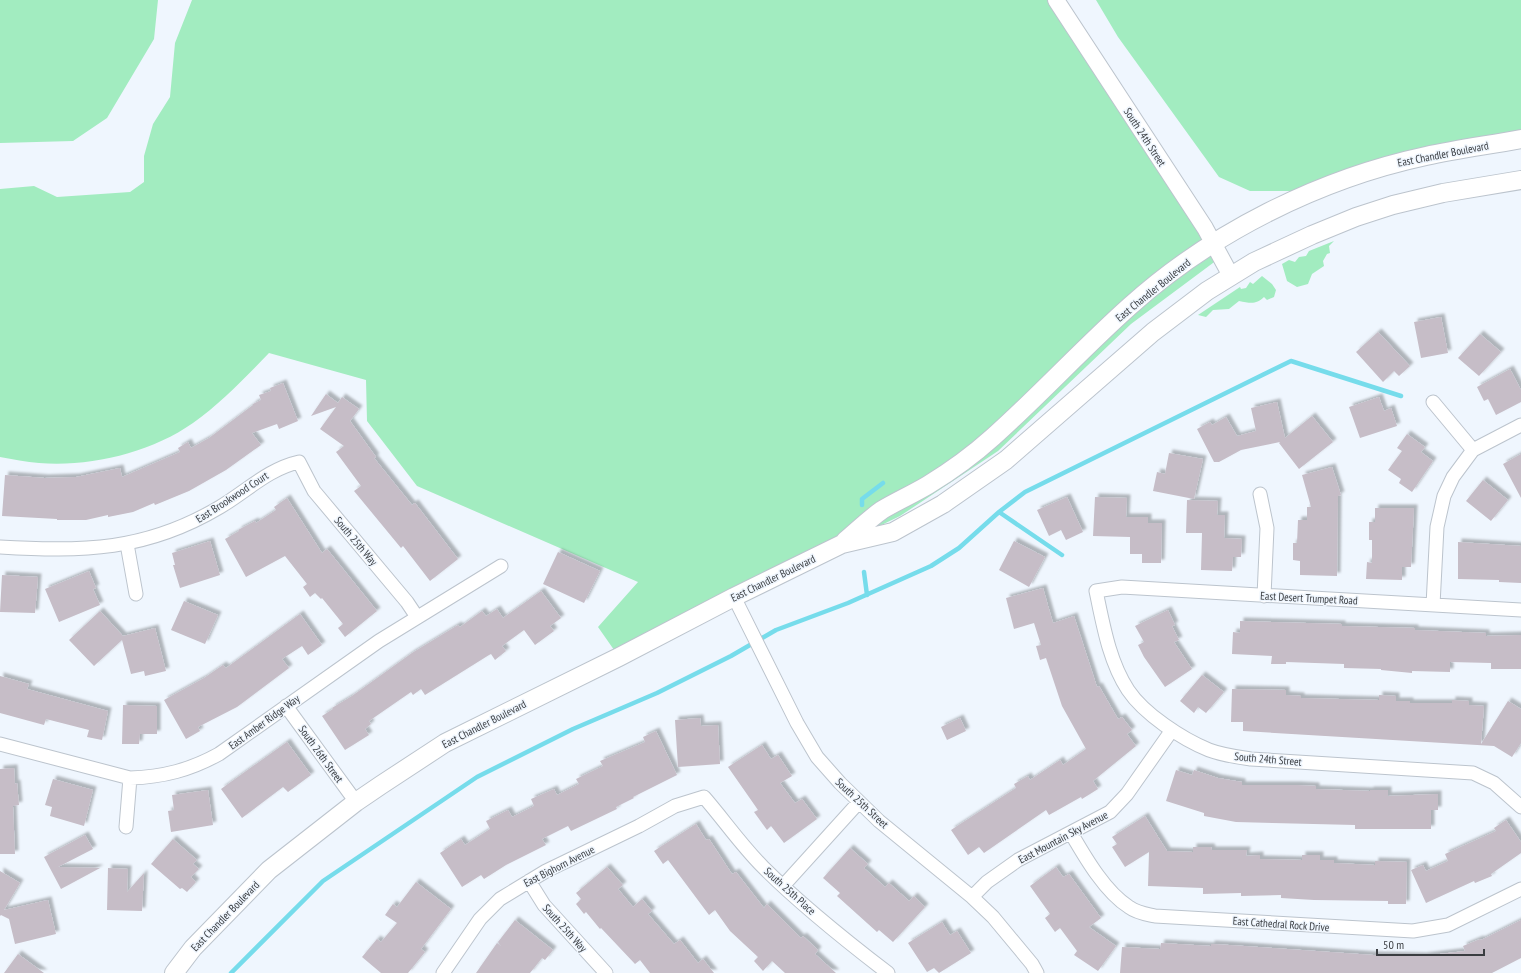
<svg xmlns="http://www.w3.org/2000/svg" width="1521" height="973" font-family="'PT Sans Narrow',sans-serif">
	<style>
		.green { fill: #a2ecc0 }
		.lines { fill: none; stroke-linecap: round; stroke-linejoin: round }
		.stream { stroke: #76dceb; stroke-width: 4.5 }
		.building { fill: #c6bdc7; filter: url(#shadow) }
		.minor-casing { stroke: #bcc4cd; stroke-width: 15 }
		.tertiary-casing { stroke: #bcc4cd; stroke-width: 18 }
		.secondary-casing { stroke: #bcc4cd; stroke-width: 20 }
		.minor { stroke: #fff; stroke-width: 13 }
		.tertiary { stroke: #fff; stroke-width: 16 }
		.secondary { stroke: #fff; stroke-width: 18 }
		.labels { text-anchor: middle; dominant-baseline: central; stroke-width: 3; stroke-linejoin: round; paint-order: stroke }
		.street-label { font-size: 11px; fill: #3a3d41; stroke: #eff6fe }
	</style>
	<defs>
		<filter id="shadow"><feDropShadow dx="3.5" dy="-3.5" stdDeviation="1" flood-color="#0004"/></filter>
	</defs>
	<rect width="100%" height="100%" fill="#eff6fe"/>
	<!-- green -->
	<path class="green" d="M0 0H158L154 39 107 118 73 141 0 143Z
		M192 0H1055L1221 257 1131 324 998 451 965 473 900 516 734 597 619 657 598 627 638 582 417 486 367 421 366 380 269 353C245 378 221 403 193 423 150 453 91 467 39 463 26 462 13 459 0 457V189L34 186 57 197 130 192 144 182V156L153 124 170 97 175 43Z
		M1096 0H1521V130L1384 158 1293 191H1250L1219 177 1118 37Z
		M1334 241 1329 246 1330 253 1327 254 1323 261 1324 266 1312 274 1308 284 1297 287 1287 281 1282 264 1289 260 1295 262 1299 257 1306 256 1309 251Z
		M1262 276 1272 284 1276 290 1274 297 1267 300 1264 297C1256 305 1250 303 1239 301L1229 309 1213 310 1206 317 1198 315 1240 287 1241 289 1246 288 1250 282 1253 284Z"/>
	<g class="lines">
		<!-- stream -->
		<path class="stream" d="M862 505V499L883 483
			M999 512 1062 555
			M864 572 867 595
			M231 973 323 881 477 777 573 729 657 693 731 656 776 630 848 603 931 566 959 548 999 512 1025 492 1291 361 1401 396"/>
	</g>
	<!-- building -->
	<path class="building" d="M1441 317 1448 353 1421 358 1414 322Z
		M1378 332 1410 366 1399 376 1394 371 1383 382 1356 352Z
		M1480 334 1501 352 1479 376 1458 358Z
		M1510 369 1521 390V402L1496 415 1488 399 1484 401 1477 387Z
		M283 383 298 421 279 429 277 424 252 433 261 445 226 470 189 491 155 505 154 503 133 512 108 517V515L86 520H57V519L2 516 5 475 45 478 76 477 120 468 122 477 180 452 178 448 188 442 191 448 209 438 253 405V404L261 400 259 395 271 391 270 388Z
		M326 394 338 403 342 397 359 409 350 421 376 457 374 458 412 505 415 503 458 559 430 581 403 546 401 548 354 491 361 486 336 452 344 446 320 429 336 407 311 416Z
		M1379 397 1384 411 1391 408 1397 426 1360 438 1349 407Z
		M1277 402 1285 438 1312 416 1333 442 1299 469 1279 443 1280 442 1241 450 1219 462H1214L1197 429 1210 422 1212 425 1226 417 1237 436 1256 431 1251 408Z
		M1407 434 1425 447 1421 452 1433 461 1412 492 1399 483 1401 479 1388 470 1402 451 1397 448Z
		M1169 453 1203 459 1194 499 1153 491 1157 472 1165 474Z
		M1521 454V498L1503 464Z
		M1332 467 1341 495 1338 496 1337 576 1300 575V561L1293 560V543H1297L1298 520H1307V507H1311L1302 475Z
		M1483 480 1508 500 1491 521 1466 501Z
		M1067 497 1083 532 1066 540 1061 530 1049 536 1037 510Z
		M1095 497 1127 498 1126 517H1148V523H1162L1161 563H1142V554H1130V537L1093 536Z
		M287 498 322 553 327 549 377 611 345 637 338 628 343 624 322 598 321 599 315 593 310 597 303 587 307 584 285 556 246 577 225 539 239 531 238 530 255 521 256 523 276 510 274 507Z
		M1187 500 1218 501 1217 515H1225L1224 538 1242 539 1241 557H1233L1232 571 1201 570 1202 533H1186Z
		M1375 508H1414L1411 567H1402V580L1366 579 1367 562 1372 563V540H1369V522H1375Z
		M210 541 220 575 180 588 173 565H175L172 553Z
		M1014 541 1045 557 1029 587 999 570Z
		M1458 542 1521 546V583L1499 582V580L1458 579Z
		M558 552 600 571 584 603 543 584Z
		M89 571 96 588 93 589 100 605 59 622 45 589Z
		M2 575 38 577 35 613 0 612Z
		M1043 588 1053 623 1074 616 1097 687 1099 686 1118 719 1122 717 1132 730 1127 734 1136 746 1093 781 1098 789 1082 799 1081 797 1049 815 1046 810 984 853 979 847 968 855 951 830 1016 788 1014 784 1028 776 1030 780 1060 760 1063 765 1086 749 1062 706 1046 658 1040 660 1036 646 1041 645 1034 623 1014 629 1006 598Z
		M541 591 561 618 550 626 554 631 535 645 524 630 502 646 506 651 495 660 491 654 489 655 425 695 421 689 413 695 411 692 369 721 371 724 365 729 369 735 345 750 322 716 333 709 332 708 352 696 412 653 458 625 460 627 482 611 486 616 497 609 503 618Z
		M184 601 218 615 205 644 171 630Z
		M1168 610 1175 625 1172 626 1179 640 1174 642 1192 669 1165 687 1144 657 1138 645 1144 642 1135 626Z
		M100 611 123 636 155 628 166 671 145 676 144 671 131 674 122 640 94 666 69 640Z
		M300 614 322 645 308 655 302 646 282 659 289 668 237 707 198 727 200 731 186 739 164 700 204 678 223 665 226 668Z
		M1240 621 1342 624V626L1415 628V630L1486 633V636L1521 635V669H1491V663L1450 662V672L1412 671V673L1381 670V669L1344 668V664L1286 662V664H1271L1272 656 1232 654 1233 632 1240 633Z
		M1202 675 1224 692 1206 713 1198 707 1194 713 1180 701Z
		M0 676 29 684 27 689 108 711 102 740 87 737 89 730 46 719 44 725 0 713Z
		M1232 689 1286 690V695L1301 696V698L1379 700V695L1396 696V701H1410V703H1452V700L1469 701V705L1484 706 1481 744 1508 701 1521 709V743L1512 757 1494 746 1243 731V722H1231Z
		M123 705 157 706V734H140L139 744H122Z
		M700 718 701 726 718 725 720 764 678 767 675 720Z
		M960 718 966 731 947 740 941 727Z
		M656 731 677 775 633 797 634 798 616 807 617 809 571 831 568 826 542 839 546 845 506 865 484 879 481 875 462 887 440 853 461 839 465 845 490 829 486 821 508 810 512 817 534 806 531 799 554 789 557 795 579 784 576 779 603 766 600 761 645 742 643 737Z
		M287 742 311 775 288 792 283 787 242 818 221 789Z
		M762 745 771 759 778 755 792 776 780 783 795 803 802 799 817 819 784 843 771 826 767 830 754 812 758 810 728 767Z
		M14 768 15 784 17 783 19 805 13 806 15 854H0V769Z
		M1176 770 1192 775 1194 770 1218 778 1242 782V785H1297L1316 786V789L1370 791V790H1388V796L1438 794V810H1431V829H1355V825L1236 822 1204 816V813L1166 801Z
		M53 779 93 790 84 826 50 816 52 807 45 805Z
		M208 790 213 825 171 832 168 811 174 810 172 795Z
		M1145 816 1167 851 1193 852V847H1211L1212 850H1247L1246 856 1260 855V859L1302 860V855H1320V860H1334V863L1375 865V861L1407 862 1406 904H1388V901L1314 900 1281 898V895L1241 896V893L1203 894V888L1148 886 1149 852 1125 867 1112 847 1117 844 1112 837Z
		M1506 820 1521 842V853L1491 874 1492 876 1475 883 1474 881 1426 903 1411 870 1423 865 1426 871 1448 861 1445 854 1496 831 1494 828Z
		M696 824 706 840 709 839 732 874 736 872 764 908 767 904 801 938 803 936 818 950 815 954 836 973H785L772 961 763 971 754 961 758 957 730 931 715 910 709 915 668 860 663 864 654 851Z
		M85 835 93 849 58 867 100 868 61 889 44 857Z
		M173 839 197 860 193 864 199 869 191 877 196 882 187 892 182 888 180 889 151 864Z
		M850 848 868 864 864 868 885 887 889 883 909 901 914 896 925 907 893 942 879 930 877 932 837 896 840 893 823 878Z
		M607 867 623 885 618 889 633 907 642 899 652 911 648 914 674 944 680 940 698 963 703 959 714 973H650L640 960 635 964 601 928 600 929 586 912 584 914 576 904 581 899 576 893Z
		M1056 867 1063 877 1069 874 1101 918 1089 927 1116 946 1098 971 1074 955 1077 951 1060 928 1055 932 1045 918 1050 914 1030 886Z
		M108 868 128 869 127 892 144 873 142 911 107 910Z
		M0 871 20 883 4 910 48 900 56 934 15 944 9 919 1 915 0 916Z
		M416 882 451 909 421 949 425 952 408 973H381L362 957 377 939 381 942 397 923 385 915 393 904 397 907Z
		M515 920 553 950 545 960 542 958 530 973H476L497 943 501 946 498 942Z
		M1521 920V958L1492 973H1120L1122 947 1160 949 1161 943 1211 946V944L1229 945 1373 955 1423 956 1465 951 1463 946 1480 939 1481 940Z
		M942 922 950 935 957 931 971 953 939 973 934 968 927 972 908 943Z
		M18 954 44 973H4Z"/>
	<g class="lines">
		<defs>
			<path id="minor" d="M1433 402 1473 450
				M1260 494 1267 528 1264 596
				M127 544 136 594
				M0 547C83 552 146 551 220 507 247 491 268 469 299 462L314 491 407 602 417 617
				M734 597 797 723 817 757 840 783 879 821 972 897 993 917 1032 964 1037 973
				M1433 605 1437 527 1444 496 1453 477 1473 450 1521 425
				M1521 610 1122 587 1096 591C1103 624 1109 661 1128 690 1144 714 1182 739 1209 750 1222 755 1237 757 1251 759L1473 773 1494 783 1521 807
				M286 706 356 802
				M0 744 130 778C163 777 190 770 219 754L379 641 501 566
				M126 827 130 778
				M1071 833C1085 857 1105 892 1129 907 1137 913 1146 914 1155 916L1413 931 1448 925 1521 889
				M529 881 544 905 606 973
				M783 886 859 802
				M972 897 987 882 1018 860 1110 812 1127 794 1172 730
				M443 973 480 919 500 899 546 871 639 826 675 806 704 797C724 820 741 845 763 867 801 905 845 940 888 973"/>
			<path id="tertiary" d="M1056 0 1205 228 1231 276"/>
			<path id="secondary" d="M845 541C857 531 869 519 882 510 897 501 913 494 928 485 951 471 973 455 993 437 1040 395 1083 348 1130 306 1211 233 1319 179 1426 156 1457 149 1489 145 1521 139
				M174 973 193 948 269 870 356 802 381 785 445 743 619 657 734 597 842 544 893 532 943 504 1006 460 1153 332 1207 291 1254 262 1312 235 1356 217 1393 205 1443 193 1521 180"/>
		</defs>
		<!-- minor casing -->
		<use href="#minor" class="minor-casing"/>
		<!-- tertiary casing -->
		<use href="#tertiary" class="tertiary-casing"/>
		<!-- secondary casing -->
		<use href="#secondary" class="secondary-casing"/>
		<!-- minor -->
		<use href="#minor" class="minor"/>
		<!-- tertiary -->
		<use href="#tertiary" class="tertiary"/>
		<!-- secondary -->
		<use href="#secondary" class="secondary"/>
	</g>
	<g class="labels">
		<!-- street labels -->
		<g class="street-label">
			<text transform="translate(1145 137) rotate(57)">South 24th Street</text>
			<text transform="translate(1443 154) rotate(-11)">East Chandler Boulevard</text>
			<text transform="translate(1153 290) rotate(-39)">East Chandler Boulevard</text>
			<text transform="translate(232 497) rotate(-33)">East Brookwood Court</text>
			<text transform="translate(356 541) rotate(50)">South 25th Way</text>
			<text transform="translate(773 578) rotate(-26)">East Chandler Boulevard</text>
			<text transform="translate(1309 598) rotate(3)">East Desert Trumpet Road</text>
			<text transform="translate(264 722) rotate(-36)">East Amber Ridge Way</text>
			<text transform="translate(484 724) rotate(-27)">East Chandler Boulevard</text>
			<text transform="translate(321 754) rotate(54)">South 26th Street</text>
			<text transform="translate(1268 759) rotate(5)">South 24th Street</text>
			<text transform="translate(862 803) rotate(43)">South 25th Street</text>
			<text transform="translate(1063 837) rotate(-28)">East Mountain Sky Avenue</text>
			<text transform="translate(559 866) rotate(-27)">East Bighorn Avenue</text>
			<text transform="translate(790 891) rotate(42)">South 25th Place</text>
			<text transform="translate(225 916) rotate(-46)">East Chandler Boulevard</text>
			<text transform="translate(1281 924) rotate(4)">East Cathedral Rock Drive</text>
			<text transform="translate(565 928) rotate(48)">South 25th Way</text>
		</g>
	</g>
	<!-- scale -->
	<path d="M1377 949v6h107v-6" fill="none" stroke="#3a3d41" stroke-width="2"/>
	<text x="1383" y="949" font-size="12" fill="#3a3d41" stroke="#eff6fe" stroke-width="3" paint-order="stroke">50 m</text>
</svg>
